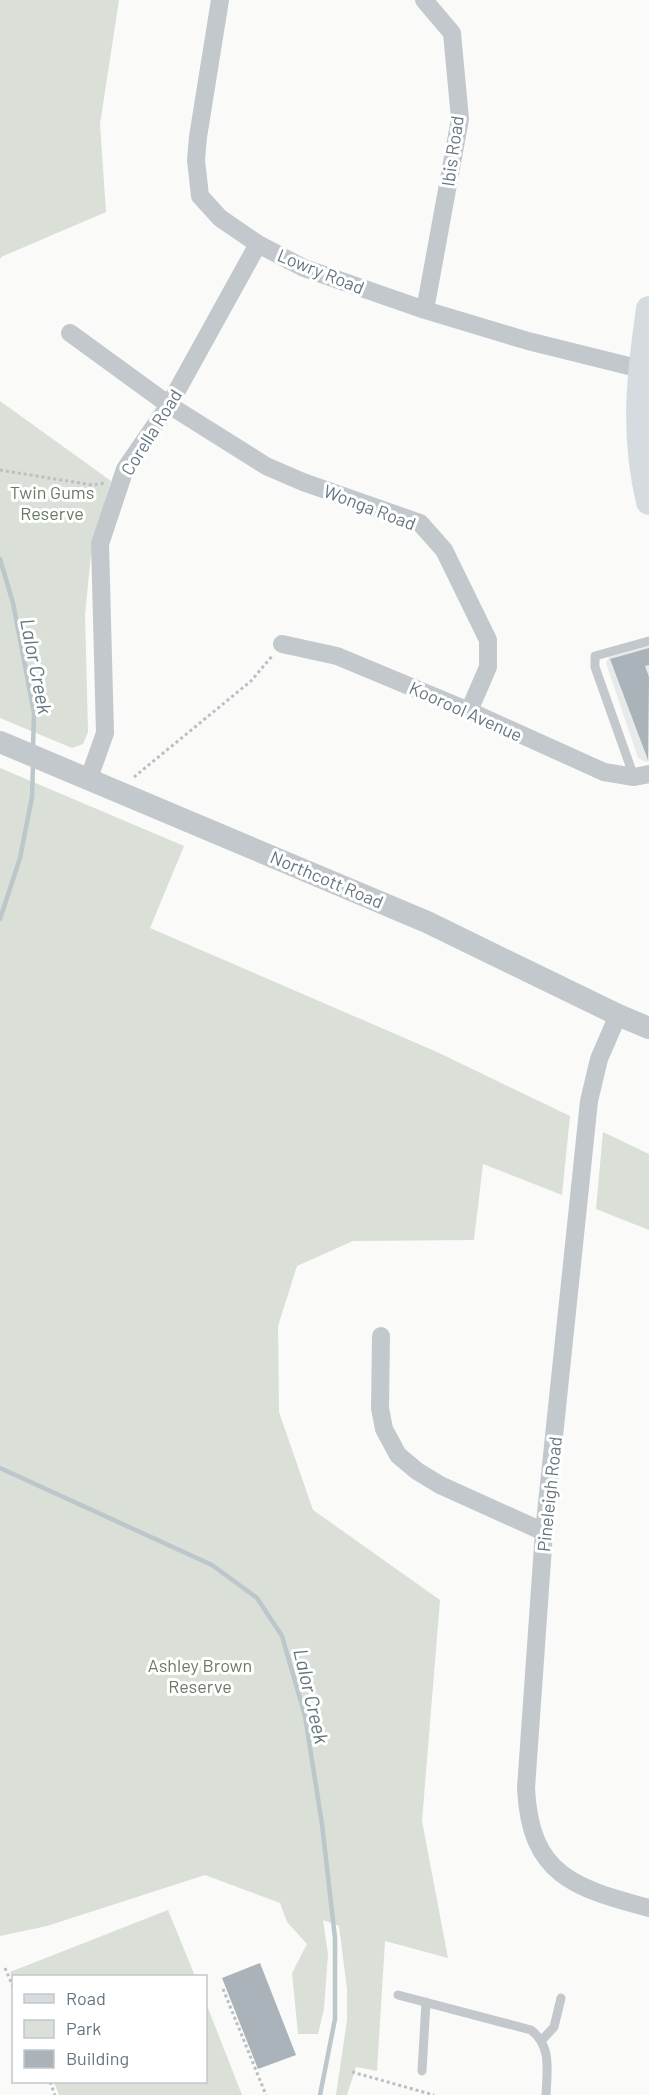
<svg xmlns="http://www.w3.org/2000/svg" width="649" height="2095" font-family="Barlow,sans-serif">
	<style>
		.built { fill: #e8e9e9 }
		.green { fill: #dadfd7 }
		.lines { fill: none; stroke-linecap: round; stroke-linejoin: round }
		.stream { stroke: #bbc7cb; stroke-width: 4.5 }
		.building { fill: #aab3b9 }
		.path { stroke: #bbbfc2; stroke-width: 3; stroke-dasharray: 3 3; stroke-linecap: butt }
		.service { stroke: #c3c8cc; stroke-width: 9 }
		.minor { stroke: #c3c8cc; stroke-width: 18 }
		.tertiary { stroke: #c3c8cc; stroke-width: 22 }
		.secondary { stroke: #d6dbdf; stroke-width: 26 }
		.labels { text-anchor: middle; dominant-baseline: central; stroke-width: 6; stroke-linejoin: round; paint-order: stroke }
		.street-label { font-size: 18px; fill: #657683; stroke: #fff }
		.park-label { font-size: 18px; fill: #687a64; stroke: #fff }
		.water-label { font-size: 20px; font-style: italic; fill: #60757c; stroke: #fff }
	</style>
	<rect width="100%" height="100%" fill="#fafaf8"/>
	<!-- built -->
	<path class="built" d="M649 646V761L646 762 638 758 606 663 609 657Z"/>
	<!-- green -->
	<path class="green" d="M0 0H119L100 124 106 212 1 257 0 260Z
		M0 401 111 481 92 545 85 614 88 732 83 744 72 748 0 718Z
		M0 768 184 846 150 928 437 1052 570 1116 562 1195 483 1164 474 1240 353 1241 297 1266 278 1326 279 1412 313 1510 440 1600 422 1821 448 1958 385 1941 377 2071 356 2067 347 2095H336L347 2020V1989L339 1926 323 1920 328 1954 324 2009 318 2034H298L292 1973 307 1944 287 1922 280 1903 205 1875 47 1926 0 1936Z
		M603 1132 649 1154V1230L596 1209Z
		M168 1910 195 1976H14L13 1980 10 1972Z
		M206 2003 242 2095H59L54 2082H206Z"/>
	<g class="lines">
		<!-- stream -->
		<path class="stream" d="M0 559 13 603 34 713 33 747
			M0 919 20 858 32 797 33 765
			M0 1468 212 1565 257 1598 282 1636 305 1716 322 1824 335 1938V2019L320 2095"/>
	</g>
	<!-- building -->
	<path class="building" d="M649 648V665L645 666 649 677 648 760 610 659Z
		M260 1963 296 2055 258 2069 222 1978Z"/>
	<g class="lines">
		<!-- path -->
		<path class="path" d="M0 470 92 485 105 483
			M134 777 251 681 273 655
			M5 1968 14 1989
			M223 1989 266 2095
			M352 2072 434 2095
			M50 2082 55 2095"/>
		<!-- service -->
		<path class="service" d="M634 777 595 667V656L649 641
			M398 1995 531 2030C552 2046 547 2071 546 2095
			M542 2040 554 2027 561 1998
			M422 2071 426 2002"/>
		<!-- minor -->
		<path class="minor" d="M220 0 198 137 196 160 200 196 220 218 258 244 304 268 425 310 528 341 649 371
			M424 0 452 33 460 119 425 310
			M70 333 169 405 266 466 303 482 420 523 444 550 488 640V667L469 711
			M282 644 337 656 469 711 604 772 634 777 649 774
			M89 778 105 733 100 544 125 469 169 405 258 244
			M618 1015 599 1059 589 1101 544 1532 526 1788C530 1876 575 1888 649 1908
			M381 1336 380 1408 384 1429 398 1455 417 1471 440 1485 544 1532"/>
		<!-- tertiary -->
		<path class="tertiary" d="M0 742 427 922 618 1015 649 1028"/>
		<!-- secondary -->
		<path class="secondary" d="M649 309C639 378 633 434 649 502"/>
	</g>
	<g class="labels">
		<!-- street labels -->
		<g class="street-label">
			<text transform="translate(452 151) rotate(-82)">Ibis Road</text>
			<text transform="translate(321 271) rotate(22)">Lowry Road</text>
			<text transform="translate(151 432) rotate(-58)">Corella Road</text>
			<text transform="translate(370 507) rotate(21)">Wonga Road</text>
			<text transform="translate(466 711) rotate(24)">Koorool Avenue</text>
			<text transform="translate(327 879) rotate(23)">Northcott Road</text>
			<text transform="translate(549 1494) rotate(-84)">Pineleigh Road</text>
		</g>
		<!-- park labels -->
		<g class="park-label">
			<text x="52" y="492">Twin Gums<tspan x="52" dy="21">Reserve</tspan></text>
			<text x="200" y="1665">Ashley Brown<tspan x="200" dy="21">Reserve</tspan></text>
		</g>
		<!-- water labels -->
		<g class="water-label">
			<text transform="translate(37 666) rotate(79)">Lalor Creek</text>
			<text transform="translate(312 1696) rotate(77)">Lalor Creek</text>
		</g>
	</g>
	<!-- legend -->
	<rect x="12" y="1975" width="195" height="108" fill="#ffffff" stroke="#c1c8cd" stroke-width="1.5"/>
	<rect x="24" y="1994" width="30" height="9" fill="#d6dbdf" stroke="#c1c8cd" stroke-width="1.5"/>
	<text x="66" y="2005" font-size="18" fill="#657683">Road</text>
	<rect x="24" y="2020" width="30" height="18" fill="#dadfd7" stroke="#c1c8cd" stroke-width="1.5"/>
	<text x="66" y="2035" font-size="18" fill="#657683">Park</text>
	<rect x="24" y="2050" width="30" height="18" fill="#aab3b9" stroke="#c1c8cd" stroke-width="1.5"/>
	<text x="66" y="2065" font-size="18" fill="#657683">Building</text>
</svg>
